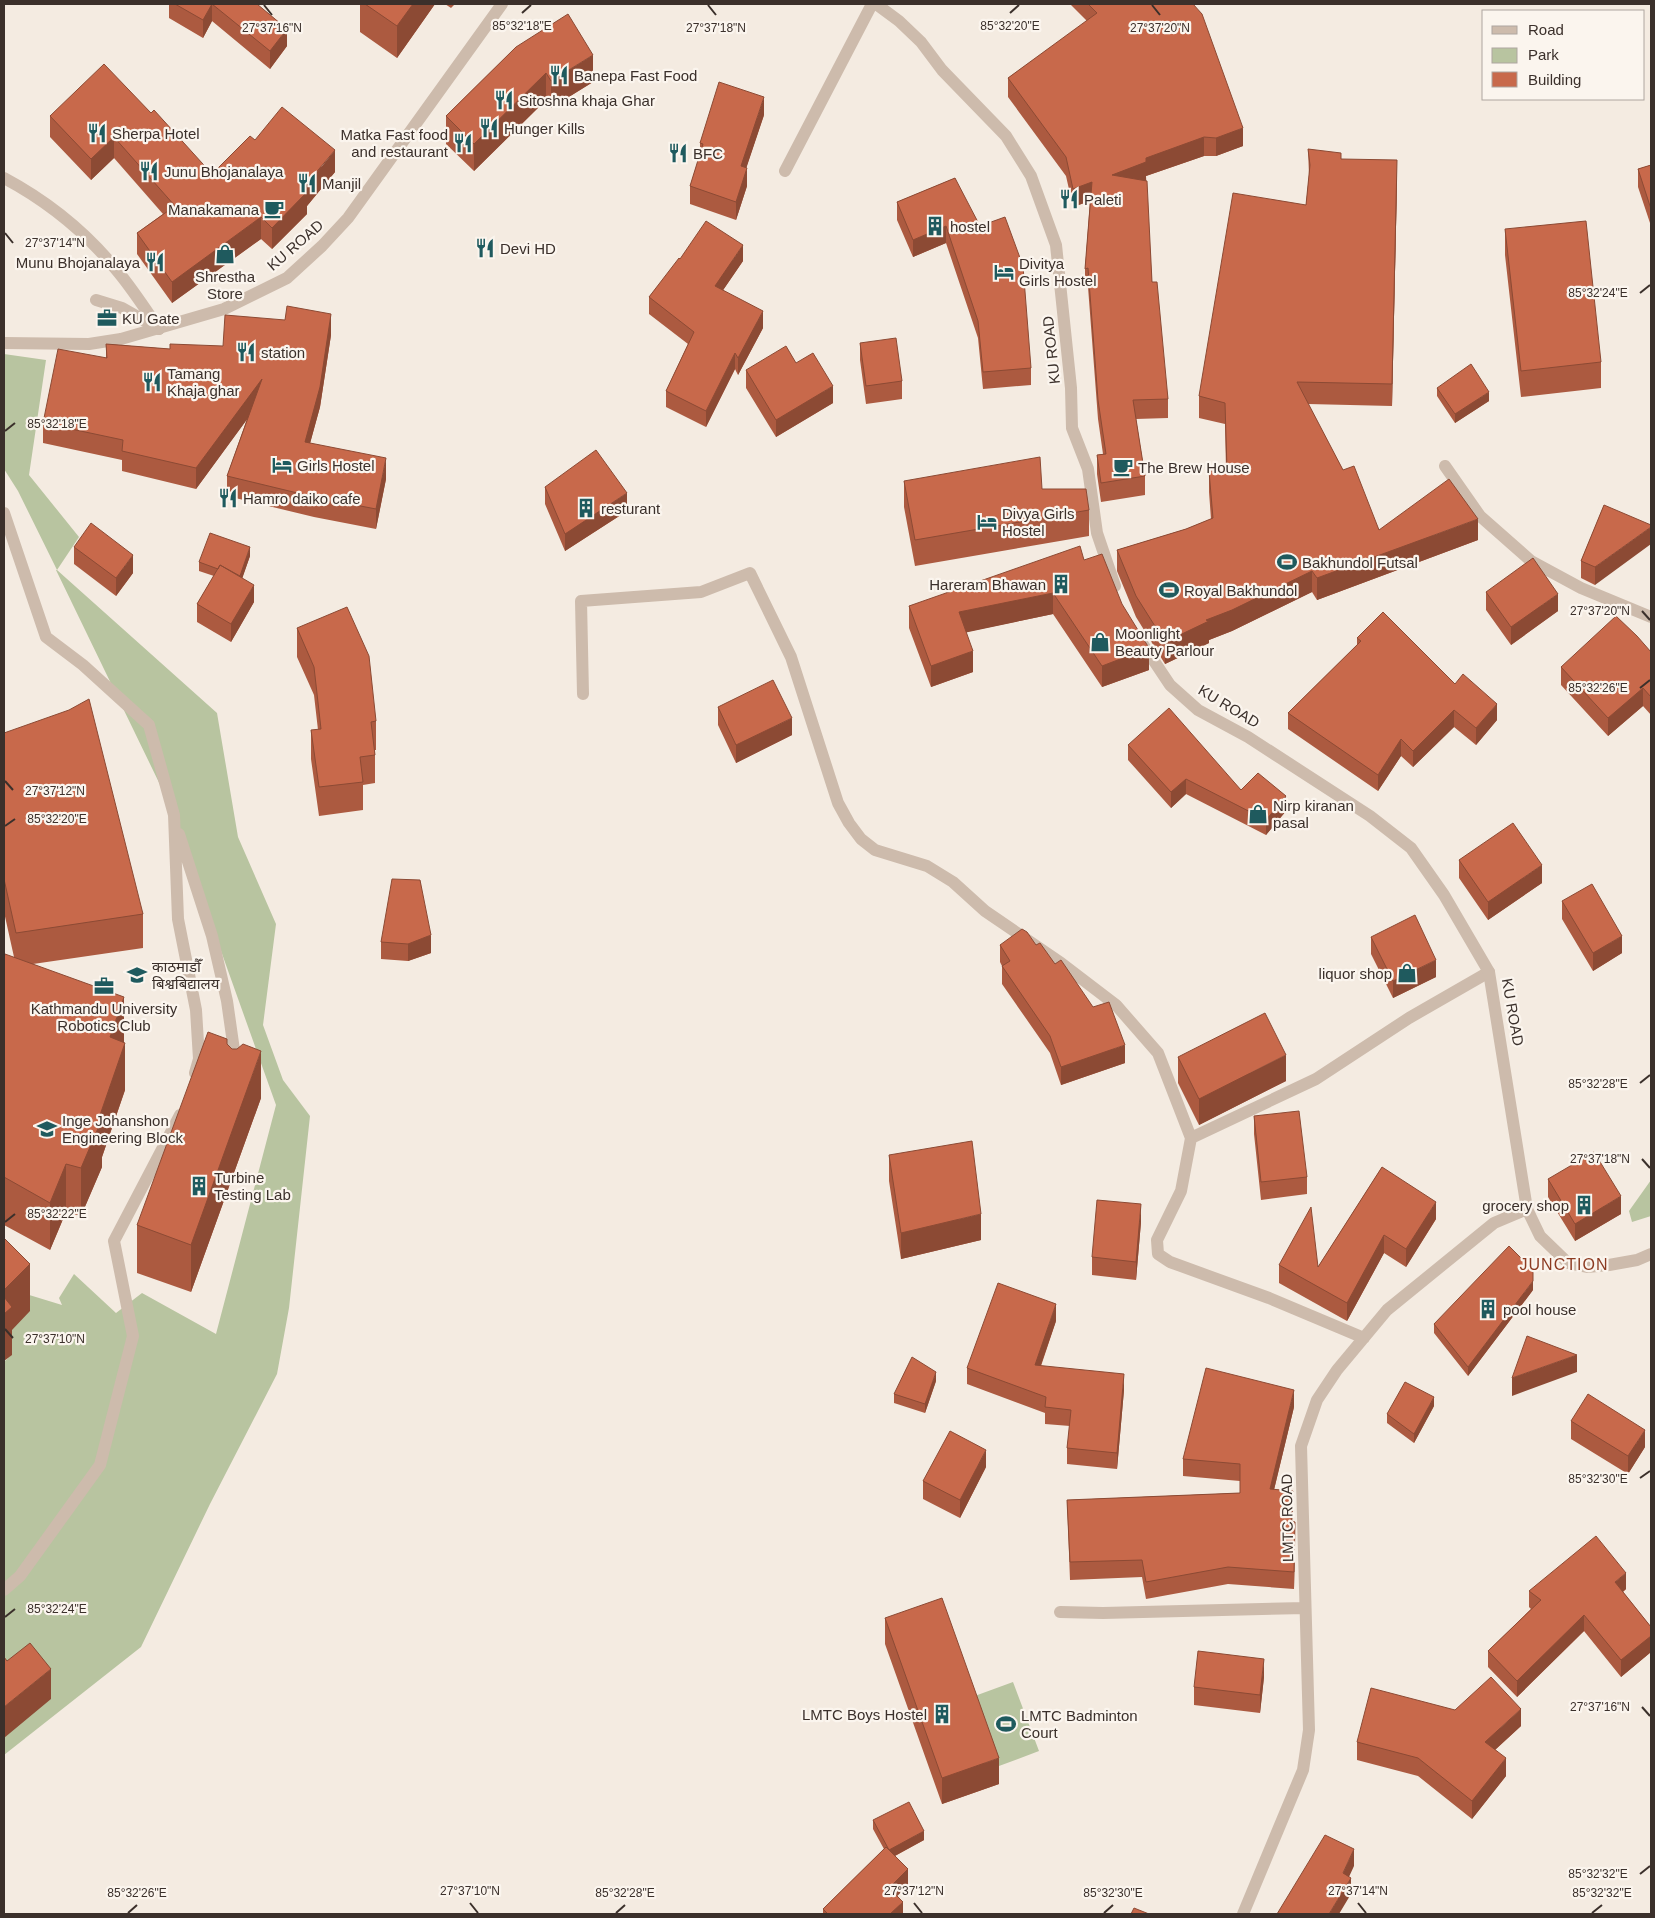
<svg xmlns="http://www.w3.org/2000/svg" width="1655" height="1918" font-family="Arial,'Noto Sans Devanagari',sans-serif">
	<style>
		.green { fill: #b8c4a0 }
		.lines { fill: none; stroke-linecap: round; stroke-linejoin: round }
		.service { stroke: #cdbbac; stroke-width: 12 }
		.minor { stroke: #cdbbac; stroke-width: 12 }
		.tertiary { stroke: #cdbbac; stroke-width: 12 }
		.wall { fill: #ac5a40 }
		.shaded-wall { fill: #8c4a34 }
		.building { fill: #c8694b; stroke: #8c4a34 }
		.ticks { fill: none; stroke: #3b302b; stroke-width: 2 }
		.labels { text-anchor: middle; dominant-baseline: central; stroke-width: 4.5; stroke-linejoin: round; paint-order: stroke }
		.poi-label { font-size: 15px; fill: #3b302b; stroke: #fbf5ee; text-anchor: start }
		.street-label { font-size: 15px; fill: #3b302b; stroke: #fbf5ee }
		.neighbourhood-label { font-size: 16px; letter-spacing: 1px; fill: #8c3b22; stroke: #fbf5ee }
		.ticks-label { font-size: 12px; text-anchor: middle; fill: #3b302b; stroke: #fbf5ee; stroke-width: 4.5; stroke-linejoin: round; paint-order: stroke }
	</style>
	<rect width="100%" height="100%" fill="#f4ebe1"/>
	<!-- green -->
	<path class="green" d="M4 354 46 360 29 475 79 537 57 570 217 713 238 837 276 924 263 1025 283 1080 310 1116 289 1308 277 1374 210 1504 141 1647 4 1755V1362L12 1354 4 1344 26 1294 62 1305 59 1298 74 1274 116 1313 142 1293 216 1334 276 1105 166 797 56 570H57L18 491 4 469Z
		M1651 1180V1216L1632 1222 1629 1211Z
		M1013 1682 1039 1751 999 1766 972 1697Z"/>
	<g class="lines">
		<!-- service -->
		<path class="service" d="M785 171 872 4
			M96 300 122 308 159 329
			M4 513 46 637 83 665 149 725 174 815 178 919 196 1010 199 1059 195 1073
			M179 834 212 936 227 1001 236 1064
			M4 1590 20 1576 100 1465 133 1336 114 1241 180 1115"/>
		<!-- minor -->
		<path class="minor" d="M4 178C47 201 88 234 119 273 133 290 146 310 159 329
			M1445 466 1480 516 1531 561 1581 588 1651 617
			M583 694 581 601 701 592 750 573 791 657 838 803 849 823 861 839 875 850 927 866 953 882 985 911 1061 963 1116 1005 1158 1053 1191 1138 1181 1191 1157 1240 1158 1254 1170 1262 1269 1298 1364 1338
			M1191 1138 1316 1079 1409 1018 1489 972
			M1060 1612 1103 1613 1305 1608
			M1243 1914 1303 1770 1309 1730 1301 1446 1317 1400 1337 1370 1387 1310 1494 1223 1527 1209"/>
		<!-- tertiary -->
		<path class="tertiary" d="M876 4 899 21 921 42 942 70 1006 136 1031 176 1056 245 1071 388 1072 428 1088 469 1097 533 1115 586
			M4 343 89 344 121 339 224 309 287 278 322 246 348 218 502 4
			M1140 640 1170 685 1198 710 1248 737 1370 816 1411 848 1444 895 1489 972 1527 1209 1540 1236 1568 1263 1587 1267 1609 1265 1637 1260 1651 1254"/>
	</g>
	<!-- wall -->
	<path class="wall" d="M169 4H257L287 46 270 69 212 21 203 38 169 18Z
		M360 4H435L397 58 360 32Z
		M445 4H455L451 8Z
		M1070 4H1193L1243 146 1216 156H1204L1146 176 1152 282 1168 399V418L1136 419 1145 476V495L1101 502 1097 474V455L1103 454 1098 419 1088 287H1085V269L1090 201 1073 207 1066 176 1008 97V78L1087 21Z
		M516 47 593 82 551 108 546 100 474 171 446 144V116Z
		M151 113 212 174 255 140 335 172 307 206V214L272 249 261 239 172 303 137 254V233L163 214 114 158 91 180 50 137V116Z
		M764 115 746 168 747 186 736 220 690 204V186L700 156V143Z
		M1308 149 1341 159 1397 182 1392 406 1308 404 1343 470 1379 530 1478 540 1317 600 1312 592 1232 631 1209 640V643L1165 664 1136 617 1117 571V550L1186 529 1211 519 1209 492V471L1226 470 1225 424 1199 418V396L1306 205 1309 175Z
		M1651 165V226L1638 187V169Z
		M955 178 1031 368V385L983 389 978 338 946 243 913 257 897 220V202Z
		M1505 229 1601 362V388L1521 397 1505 255Z
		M680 259 743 261 723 290 763 328 738 375 735 369 706 427 666 407V391L688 344 649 314V297Z
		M331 335 320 407 310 443 386 479 376 529 314 517 227 496V476L247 419 196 489 122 471V460L43 443V423L106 358V344L170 349 223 346Z
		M860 343 902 381V399L866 404 860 360Z
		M796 363 833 403 776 437 746 388V370Z
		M1437 388 1489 401 1455 423 1437 396Z
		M904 481 1042 489 1089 510V536L915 566 904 507Z
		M545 487 627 511 565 551 545 504Z
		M1604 505 1595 585 1581 578V561Z
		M74 547 133 573 116 596 74 564Z
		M250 556 242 578 254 602 231 642 197 622V604L214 576 199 571V562Z
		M1084 560 1149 670 1102 687 1053 614 966 632 973 672 931 687 909 628V606Z
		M1486 592 1558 611 1511 645 1486 610Z
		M297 628 376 721V750H375V783L363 785V810L319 816 311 759V730H318L314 695 297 657Z
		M1357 638 1455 684 1497 720 1476 745 1454 727 1413 767 1401 756 1378 791 1288 729V713L1357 645Z
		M1651 652V715L1643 706 1608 736 1561 685V667Z
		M718 707 792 735 736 763 718 725Z
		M4 733 143 914V948L33 964 124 1043 125 1090 102 1157V1167L81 1216 66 1212 50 1250 4 1225V958L14 957 4 912Z
		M1128 745 1241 790 1286 811 1266 835 1186 794 1171 808 1128 760Z
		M1459 860 1542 883 1488 920 1459 878Z
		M420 880 431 953 408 961 381 959V942Z
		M1562 901 1622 953 1593 971 1562 919Z
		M1371 937 1436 977 1393 998 1371 954Z
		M1000 945H1036L1125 1063 1061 1085 1050 1053 1002 984V966L1000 962Z
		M227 1044 261 1098 191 1292 137 1273V1225Z
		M1178 1057 1286 1081 1199 1125 1178 1083Z
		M1254 1116 1307 1177V1194L1261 1200 1254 1134Z
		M889 1155 981 1240 901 1259 889 1181Z
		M1382 1167 1436 1219 1406 1267 1384 1253 1347 1321 1279 1283V1265L1318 1267Z
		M1548 1179 1621 1214 1575 1241 1548 1197Z
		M1141 1222 1136 1280 1092 1275V1257Z
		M1533 1290 1468 1376 1434 1333V1324Z
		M1056 1321 1041 1366 1124 1390 1117 1469 1067 1464V1448L1070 1426 1045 1424V1413L967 1384V1368Z
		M936 1381 925 1413 894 1403V1394Z
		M1434 1406 1414 1443 1387 1423V1414Z
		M1294 1407 1274 1490 1293 1508 1292 1521 1295 1539 1294 1589 1228 1584 1146 1599 1142 1577 1070 1580 1067 1500 1240 1493V1481L1183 1476V1459Z
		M1571 1421 1645 1447 1628 1474 1571 1439Z
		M986 1467 960 1518 923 1499V1481Z
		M1626 1589 1623 1592 1651 1627V1652L1621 1677 1584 1631 1517 1697 1488 1667V1651L1531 1609 1529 1607V1591Z
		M885 1618 999 1784 942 1804 885 1644Z
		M1264 1677 1260 1713 1194 1705V1687Z
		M1521 1726 1495 1750 1506 1776 1472 1819 1418 1776 1357 1760V1742Z
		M873 1820 924 1840 895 1856 908 1885 897 1896 903 1914H823V1909L884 1849 873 1829Z"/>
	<!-- shaded-wall -->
	<path class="shaded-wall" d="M212 4V21L203 38V20Z
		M413 4H435L397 58V26Z
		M287 29V46L270 69V51Z
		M593 55V82L551 108V81Z
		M546 73V100L474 171V144Z
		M764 97V115L741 184V166Z
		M1243 128V146L1216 156V138Z
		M114 137V158L91 180V159Z
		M1204 137V156L1146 176V181L1112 175 1146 158Z
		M335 150V172L307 206V214L272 249V228Z
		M1397 160V182L1392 406V384Z
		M747 168V186L736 220V202Z
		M1092 182V200L1073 207V189Z
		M261 217V239L172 303V282Z
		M946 226V243L913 257V240Z
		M743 245V261L715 302V286Z
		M763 311V328L738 375V358Z
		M331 314V335L320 407 305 462V442Z
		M735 353V369L706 427V411Z
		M262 379V399L196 489V468Z
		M833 386V403L776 437V420Z
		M1489 392V401L1455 423V414Z
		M386 458V479L376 529V509Z
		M627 493V511L565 551V534Z
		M1478 519V540L1317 600V578Z
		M1651 527V544L1595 585V567Z
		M250 547V556L240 585V576Z
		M133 555V573L116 596V578Z
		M1312 571V592L1232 631 1209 640V643L1165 664V642L1206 620Z
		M254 585V602L231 642V624Z
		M1053 593V614L959 634V612Z
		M1558 594V611L1511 645V627Z
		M1149 648V670L1102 687V666Z
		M973 651V672L931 687V666Z
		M1643 688V706L1608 736V718Z
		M1497 704V720L1476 745V728Z
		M1454 710V727L1413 767V751Z
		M792 718V735L736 763V745Z
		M1401 739V756L1378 791V775Z
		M1186 779V794L1171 808V792Z
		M1286 796V811L1266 835V820Z
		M1542 865V883L1488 920V902Z
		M431 935V953L408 961V944Z
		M1622 936V953L1593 971V953Z
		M1436 960V977L1393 998V981Z
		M124 997V1044L110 1037Z
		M125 1043V1090L102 1157V1167L81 1216V1168L99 1118Z
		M1125 1045V1063L1061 1085V1067Z
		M261 1051V1098L191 1292V1245Z
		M1286 1055V1081L1199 1125V1099Z
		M66 1164V1212L50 1250V1203Z
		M1621 1196V1214L1575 1241V1224Z
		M1436 1202V1219L1406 1267V1249Z
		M1141 1204V1222L1136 1280V1262Z
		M981 1214V1240L901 1259V1233Z
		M1384 1235V1253L1347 1321V1303Z
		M30 1264V1311L12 1330V1355L4 1361V1290Z
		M1533 1281V1290L1468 1376V1367Z
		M1056 1304V1321L1035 1382V1365Z
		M1577 1355V1372L1512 1396V1378Z
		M936 1372V1381L925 1413V1404Z
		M1124 1374V1390L1117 1469V1453Z
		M1294 1390V1407L1270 1506V1489Z
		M1434 1397V1406L1414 1443V1434Z
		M1645 1430V1447L1628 1474V1456Z
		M986 1450V1467L960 1518V1500Z
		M1293 1491V1508L1291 1538V1521Z
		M1295 1522V1539L1294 1589V1572Z
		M1626 1573V1589L1615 1598V1582Z
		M1584 1615V1631L1517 1697V1681Z
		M1651 1636V1652L1621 1677V1660Z
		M1264 1659V1677L1260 1713V1695Z
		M51 1669V1699L4 1738V1707Z
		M1521 1709V1726L1485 1759V1742Z
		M999 1758V1784L942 1804V1778Z
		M1506 1758V1776L1472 1819V1801Z
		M924 1831V1840L889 1859V1850Z
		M1354 1849V1866L1343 1890V1873Z
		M908 1869V1885L889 1904V1888Z
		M1351 1878V1894L1339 1914H1329Z
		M903 1902V1914H890Z"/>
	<!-- building -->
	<path class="building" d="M175 4H212L203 20Z
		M212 4H257L287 29 270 51Z
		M365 4H413L397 26Z
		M1088 4H1193L1202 14 1243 128 1216 138 1204 137 1146 158V162L1112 175 1147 181 1152 282H1157L1168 399 1133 400 1145 476 1101 483 1097 455 1106 454 1098 400 1088 268 1085 269 1092 182 1073 189 1066 157 1008 78 1097 13Z
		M568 14 593 55 551 81 546 73 474 144 446 116 516 47Z
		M104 64 151 113 154 110 212 174 250 136 255 140 282 107 335 150 303 188 307 192 272 228 261 217 172 282 137 233 175 206 114 137 91 159 50 116Z
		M719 82 764 97 741 166 747 168 736 202 690 186 703 144 700 143Z
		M1308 149 1341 153V159L1397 160 1392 384 1297 382 1343 470 1354 466 1379 530 1449 479 1478 519 1317 578 1312 571 1232 610 1206 620 1209 621 1165 642 1136 596 1117 550 1186 529 1213 518 1209 471 1227 470 1225 403 1199 396 1233 193 1306 205 1310 165Z
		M1651 165V209L1638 169Z
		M955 178 980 226 1005 217 1023 266 1031 368 983 372 978 321 946 226 913 240 897 202Z
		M706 221 743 245 715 286 763 311 738 358 735 353 706 411 666 391 694 332 649 297 679 258 680 259Z
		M1586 221 1601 362 1521 371 1505 229Z
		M287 306 331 314 320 387 305 442 386 458 376 509 314 497 227 476 262 379 196 468 122 451 123 440 43 423 58 349 107 358 106 344 170 349V344L223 346 225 315 285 320Z
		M896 338 902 381 866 386 860 343Z
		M786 346 796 363 813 353 833 386 776 420 746 370Z
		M1471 364 1489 392 1455 414 1437 388Z
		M596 450 627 493 565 534 545 487Z
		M1040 457 1042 489H1086L1089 510 915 540 904 481Z
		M1604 505 1651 525V527L1595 567 1581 561Z
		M91 523 133 555 116 578 74 547Z
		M210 533 250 547 240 576 220 565 218 569 199 562Z
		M1080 546 1084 560 1102 554 1122 604 1149 648 1102 666 1053 593 959 612 973 651 931 666 909 606Z
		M1533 558 1558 594 1511 627 1486 592Z
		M220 565 254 585 231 624 197 604Z
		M347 607 369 656 376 721 371 722 375 755 360 757 363 782 319 787 311 730 321 729 314 667 297 628Z
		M1383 612 1455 684 1463 674 1497 704 1476 728 1454 710 1413 751 1401 739 1378 775 1288 713 1361 641 1357 638Z
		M1616 616 1637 636 1651 652V697L1643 688 1608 718 1561 667Z
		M773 680 792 718 736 745 718 707Z
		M89 699 143 914 16 933 4 879V733L69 710Z
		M1169 708 1241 790 1258 773 1286 796 1266 820 1186 779 1171 792 1128 745Z
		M1513 823 1542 865 1488 902 1459 860Z
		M392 879 420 880 431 935 408 944 381 942Z
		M1592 884 1622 936 1593 953 1562 901Z
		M1415 915 1436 960 1393 981 1371 937Z
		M1022 929 1027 932 1036 945 1040 943 1055 964 1061 960 1093 1007 1109 1002 1125 1045 1061 1067 1050 1036 1002 966 1010 961 1000 945Z
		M5 954 124 997 110 1037 125 1043 99 1118 102 1119 81 1168 66 1164 50 1203 4 1177V958Z
		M1265 1013 1286 1055 1199 1099 1178 1057Z
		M208 1032 227 1039V1044L232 1049H237L243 1044 261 1051 191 1245 137 1225Z
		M1299 1111 1307 1177 1261 1182 1254 1116Z
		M972 1141 981 1214 901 1233 889 1155Z
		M1594 1152 1621 1196 1575 1224 1548 1179Z
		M1382 1167 1436 1202 1406 1249 1384 1235 1347 1303 1279 1265 1311 1207 1318 1267Z
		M1097 1200 1141 1204 1136 1262 1092 1257Z
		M4 1238 30 1264 4 1290Z
		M1509 1246 1533 1270V1281L1468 1367 1434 1324Z
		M998 1283 1056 1304 1035 1365 1124 1374 1117 1453 1067 1448 1071 1410 1045 1407 1046 1397 967 1368Z
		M4 1297 12 1307 4 1314Z
		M1527 1336 1577 1355 1512 1378Z
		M912 1357 936 1372 925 1404 894 1394Z
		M1206 1368 1294 1390 1270 1489 1293 1491 1291 1521 1295 1522 1294 1572 1228 1567 1146 1582 1142 1560 1070 1562 1067 1500 1240 1493V1464L1183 1459Z
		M1405 1382 1434 1397 1414 1434 1387 1414Z
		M1588 1394 1645 1430 1628 1456 1571 1421Z
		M950 1431 986 1450 960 1500 923 1481Z
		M1596 1536 1626 1573 1615 1582 1651 1627V1636L1621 1660 1584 1615 1517 1681 1488 1651 1541 1600 1529 1591Z
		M942 1598 999 1758 942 1778 885 1618Z
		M30 1643 51 1669 4 1707V1657L7 1661Z
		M1198 1651 1264 1659 1260 1695 1194 1687Z
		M1491 1677 1521 1709 1485 1742 1506 1758 1472 1801 1418 1758 1357 1742 1371 1688 1455 1710Z
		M909 1802 924 1831 889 1850 873 1820Z
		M1325 1835 1354 1849 1343 1873 1351 1878 1329 1914H1277Z
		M886 1847 908 1869 889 1888 903 1902 890 1914H828L823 1909Z
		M1134 1908 1149 1914H1131Z"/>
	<!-- ticks -->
	<path class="ticks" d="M264 5 272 15M708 5 716 15M1152 5 1160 15M522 13 531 5M1010 13 1019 5M5 233 13 243M1640 293 1650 285M5 431 15 423M1642 611 1650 620M1640 688 1650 680M5 781 13 790M5 826 15 819M1640 1083 1650 1075M1642 1159 1650 1168M5 1222 15 1214M5 1329 13 1338M1640 1478 1650 1471M5 1617 15 1609M1642 1707 1650 1716M1640 1874 1650 1866M470 1903 478 1913M914 1903 922 1913M1358 1903 1366 1913M128 1913 137 1905M616 1913 625 1905M1104 1913 1113 1905M1592 1913 1602 1905"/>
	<!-- icons -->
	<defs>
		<symbol id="restaurant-bare" viewBox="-9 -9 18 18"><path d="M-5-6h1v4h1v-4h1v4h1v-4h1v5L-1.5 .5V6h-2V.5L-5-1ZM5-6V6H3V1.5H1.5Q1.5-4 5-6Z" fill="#1f5a5e" stroke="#fbf5ee" stroke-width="2.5" paint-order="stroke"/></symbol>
		<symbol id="cafe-bare" viewBox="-9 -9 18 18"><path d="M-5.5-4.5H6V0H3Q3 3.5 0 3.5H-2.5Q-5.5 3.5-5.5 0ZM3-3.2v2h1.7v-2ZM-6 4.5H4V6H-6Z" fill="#1f5a5e" stroke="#fbf5ee" stroke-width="2.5" paint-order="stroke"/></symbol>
		<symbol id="building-bare" viewBox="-9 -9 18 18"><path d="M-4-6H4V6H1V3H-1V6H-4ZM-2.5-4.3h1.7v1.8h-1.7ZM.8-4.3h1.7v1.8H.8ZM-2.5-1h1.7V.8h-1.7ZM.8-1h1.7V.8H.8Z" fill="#1f5a5e" stroke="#fbf5ee" stroke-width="2.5" paint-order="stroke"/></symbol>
		<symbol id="shop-bare" viewBox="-9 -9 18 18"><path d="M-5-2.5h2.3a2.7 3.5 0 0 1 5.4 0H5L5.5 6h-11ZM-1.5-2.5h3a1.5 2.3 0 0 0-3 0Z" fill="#1f5a5e" stroke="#fbf5ee" stroke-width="2.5" paint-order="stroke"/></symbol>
		<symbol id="hotel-bare" viewBox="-9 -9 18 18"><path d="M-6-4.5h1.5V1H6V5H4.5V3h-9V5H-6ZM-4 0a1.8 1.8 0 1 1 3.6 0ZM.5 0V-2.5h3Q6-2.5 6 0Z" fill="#1f5a5e" stroke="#fbf5ee" stroke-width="2.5" paint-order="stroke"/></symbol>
		<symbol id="office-bare" viewBox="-9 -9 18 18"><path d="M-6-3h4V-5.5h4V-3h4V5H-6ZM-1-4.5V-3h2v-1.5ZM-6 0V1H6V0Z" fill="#1f5a5e" stroke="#fbf5ee" stroke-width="2.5" paint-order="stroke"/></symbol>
		<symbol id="stadium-bare" viewBox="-9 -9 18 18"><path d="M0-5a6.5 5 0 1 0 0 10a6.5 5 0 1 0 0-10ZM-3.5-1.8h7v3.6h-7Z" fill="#1f5a5e" stroke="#fbf5ee" stroke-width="2.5" paint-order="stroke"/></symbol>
		<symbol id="university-bare" viewBox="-9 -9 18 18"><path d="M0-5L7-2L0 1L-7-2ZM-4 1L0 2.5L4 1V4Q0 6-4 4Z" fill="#1f5a5e" stroke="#fbf5ee" stroke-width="2.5" paint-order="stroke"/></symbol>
		<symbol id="school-bare" viewBox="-9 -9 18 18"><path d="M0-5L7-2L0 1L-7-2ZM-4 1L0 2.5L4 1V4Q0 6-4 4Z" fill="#1f5a5e" stroke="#fbf5ee" stroke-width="2.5" paint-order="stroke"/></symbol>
	</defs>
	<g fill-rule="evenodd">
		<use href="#restaurant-bare" x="545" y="61" width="28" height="28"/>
		<use href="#restaurant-bare" x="490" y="86" width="28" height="28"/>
		<use href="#restaurant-bare" x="475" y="114" width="28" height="28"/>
		<use href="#restaurant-bare" x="83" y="119" width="28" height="28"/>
		<use href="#restaurant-bare" x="449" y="129" width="28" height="28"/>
		<use href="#restaurant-bare" x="664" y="139" width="28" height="28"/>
		<use href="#restaurant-bare" x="135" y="157" width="28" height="28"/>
		<use href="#restaurant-bare" x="293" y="169" width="28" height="28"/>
		<use href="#restaurant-bare" x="1055" y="185" width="28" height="28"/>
		<use href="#cafe-bare" x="260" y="195" width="28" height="28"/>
		<use href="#building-bare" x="921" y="212" width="28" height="28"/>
		<use href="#restaurant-bare" x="471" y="234" width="28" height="28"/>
		<use href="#shop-bare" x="211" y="240" width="28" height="28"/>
		<use href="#restaurant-bare" x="141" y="248" width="28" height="28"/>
		<use href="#hotel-bare" x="990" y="258" width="28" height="28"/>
		<use href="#office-bare" x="93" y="304" width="28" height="28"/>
		<use href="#restaurant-bare" x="232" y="338" width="28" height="28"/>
		<use href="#restaurant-bare" x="138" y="368" width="28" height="28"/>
		<use href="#hotel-bare" x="268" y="451" width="28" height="28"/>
		<use href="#cafe-bare" x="1109" y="453" width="28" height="28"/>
		<use href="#restaurant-bare" x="214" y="484" width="28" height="28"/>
		<use href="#building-bare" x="572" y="494" width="28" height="28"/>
		<use href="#hotel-bare" x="973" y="508" width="28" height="28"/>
		<use href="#stadium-bare" x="1273" y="548" width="28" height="28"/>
		<use href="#building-bare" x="1047" y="570" width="28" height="28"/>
		<use href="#stadium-bare" x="1155" y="576" width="28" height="28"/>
		<use href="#shop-bare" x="1086" y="628" width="28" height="28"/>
		<use href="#shop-bare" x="1244" y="800" width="28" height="28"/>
		<use href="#shop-bare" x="1393" y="959" width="28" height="28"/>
		<use href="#university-bare" x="123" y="961" width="28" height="28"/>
		<use href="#office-bare" x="90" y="972" width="28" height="28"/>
		<use href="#school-bare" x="33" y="1115" width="28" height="28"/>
		<use href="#building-bare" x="185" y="1172" width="28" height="28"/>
		<use href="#building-bare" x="1570" y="1191" width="28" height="28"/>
		<use href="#building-bare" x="1474" y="1295" width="28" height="28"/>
		<use href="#building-bare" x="928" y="1700" width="28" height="28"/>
		<use href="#stadium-bare" x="992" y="1710" width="28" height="28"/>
	</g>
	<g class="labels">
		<!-- poi labels -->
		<g class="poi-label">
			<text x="574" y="75">Banepa Fast Food</text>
			<text x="519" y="100">Sitoshna khaja Ghar</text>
			<text x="504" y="128">Hunger Kills</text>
			<text x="112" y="133">Sherpa Hotel</text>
			<text x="448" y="134" text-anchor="end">Matka Fast food<tspan x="448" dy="17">and restaurant</tspan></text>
			<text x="693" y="153">BFC</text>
			<text x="164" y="171">Junu Bhojanalaya</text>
			<text x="322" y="183">Manjil</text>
			<text x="1084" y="199">Paleti</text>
			<text x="259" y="209" text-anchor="end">Manakamana</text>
			<text x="950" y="226">hostel</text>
			<text x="500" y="248">Devi HD</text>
			<text x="140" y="262" text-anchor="end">Munu Bhojanalaya</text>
			<text x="1019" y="263">Divitya<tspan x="1019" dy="17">Girls Hostel</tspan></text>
			<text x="225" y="276" text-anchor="middle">Shrestha<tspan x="225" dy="17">Store</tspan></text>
			<text x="122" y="318">KU Gate</text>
			<text x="261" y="352">station</text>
			<text x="167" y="373">Tamang<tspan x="167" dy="17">Khaja ghar</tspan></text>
			<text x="297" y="465">Girls Hostel</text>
			<text x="1138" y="467">The Brew House</text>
			<text x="243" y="498">Hamro daiko cafe</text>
			<text x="601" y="508">resturant</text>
			<text x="1002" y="513">Divya Girls<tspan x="1002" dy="17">Hostel</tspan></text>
			<text x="1302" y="562">Bakhundol Futsal</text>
			<text x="1046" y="584" text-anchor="end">Hareram Bhawan</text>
			<text x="1184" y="590">Royal Bakhundol</text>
			<text x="1115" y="633">Moonlight<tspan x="1115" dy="17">Beauty Parlour</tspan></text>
			<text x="1273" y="805">Nirp kiranan<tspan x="1273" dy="17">pasal</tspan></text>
			<text x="152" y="966">काठमाडौँ<tspan x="152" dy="17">बिश्वबिद्यालय</tspan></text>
			<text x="1392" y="973" text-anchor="end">liquor shop</text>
			<text x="104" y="1008" text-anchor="middle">Kathmandu University<tspan x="104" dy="17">Robotics Club</tspan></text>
			<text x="62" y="1120">Inge Johanshon<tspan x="62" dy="17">Engineering Block</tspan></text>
			<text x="214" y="1177">Turbine<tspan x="214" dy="17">Testing Lab</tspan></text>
			<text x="1569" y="1205" text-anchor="end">grocery shop</text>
			<text x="1503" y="1309">pool house</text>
			<text x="927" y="1714" text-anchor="end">LMTC Boys Hostel</text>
			<text x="1021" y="1715">LMTC Badminton<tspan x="1021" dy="17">Court</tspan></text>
		</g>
		<!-- street labels -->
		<g class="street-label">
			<text transform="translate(295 245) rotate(-41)">KU ROAD</text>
			<text transform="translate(1051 350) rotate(-96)">KU ROAD</text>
			<text transform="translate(1229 706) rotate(31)">KU ROAD</text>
			<text transform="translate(1513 1012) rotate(80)">KU ROAD</text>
			<text transform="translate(1287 1518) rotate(-91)">LMTC ROAD</text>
		</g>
		<!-- neighbourhood labels -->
		<g class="neighbourhood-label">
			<text x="1564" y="1264">JUNCTION</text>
		</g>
	</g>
	<g class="ticks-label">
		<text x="1010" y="30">85°32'20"E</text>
		<text x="522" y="30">85°32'18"E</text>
		<text x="272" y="32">27°37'16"N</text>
		<text x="716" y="32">27°37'18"N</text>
		<text x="1160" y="32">27°37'20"N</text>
		<text x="55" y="247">27°37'14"N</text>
		<text x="1598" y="297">85°32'24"E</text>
		<text x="57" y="428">85°32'18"E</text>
		<text x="1600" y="615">27°37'20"N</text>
		<text x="1598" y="692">85°32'26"E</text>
		<text x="55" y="795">27°37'12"N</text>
		<text x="57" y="823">85°32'20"E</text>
		<text x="1598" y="1088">85°32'28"E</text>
		<text x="1600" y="1163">27°37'18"N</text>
		<text x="57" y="1218">85°32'22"E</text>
		<text x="55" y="1343">27°37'10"N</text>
		<text x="1598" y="1483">85°32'30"E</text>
		<text x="57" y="1613">85°32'24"E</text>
		<text x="1600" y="1711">27°37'16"N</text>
		<text x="1598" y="1878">85°32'32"E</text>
		<text x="470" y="1895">27°37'10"N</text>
		<text x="914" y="1895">27°37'12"N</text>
		<text x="1358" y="1895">27°37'14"N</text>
		<text x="137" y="1897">85°32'26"E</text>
		<text x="625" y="1897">85°32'28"E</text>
		<text x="1113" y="1897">85°32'30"E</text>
		<text x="1602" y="1897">85°32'32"E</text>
	</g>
	<!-- border -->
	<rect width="1655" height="1918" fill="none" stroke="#3b302b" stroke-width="10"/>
	<!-- legend -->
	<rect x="1482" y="10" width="162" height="90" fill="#fbf5ee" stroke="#aea6a0"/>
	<rect x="1492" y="26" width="25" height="8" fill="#cdbbac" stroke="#aea6a0"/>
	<text x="1528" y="35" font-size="15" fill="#3b302b">Road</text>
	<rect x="1492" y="48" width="25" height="15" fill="#b8c4a0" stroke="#aea6a0"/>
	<text x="1528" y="60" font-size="15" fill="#3b302b">Park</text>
	<rect x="1492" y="72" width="25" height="15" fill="#c8694b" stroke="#aea6a0"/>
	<text x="1528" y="85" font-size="15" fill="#3b302b">Building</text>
</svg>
